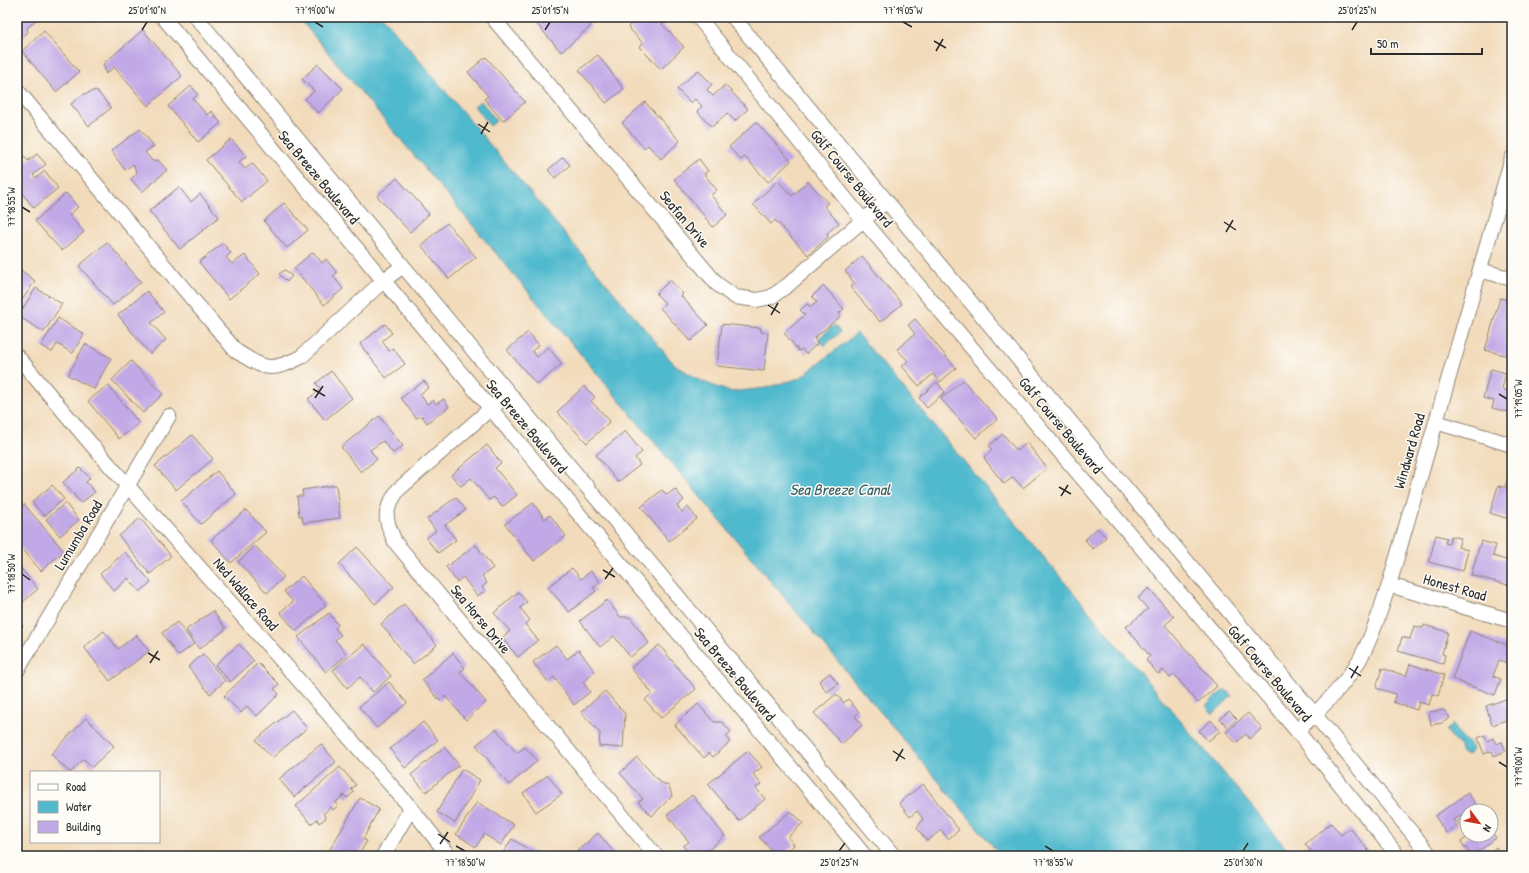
<svg xmlns="http://www.w3.org/2000/svg" width="1529" height="873" font-family="'Patrick Hand',sans-serif">
	<style>
		.water { fill: #4fb9cd; stroke: #3d727c }
		.building { fill: #c1a8e6 }
		.lines { fill: none; stroke-linecap: round; stroke-linejoin: round }
		.street-casing { stroke: #8e8373; stroke-width: 16 }
		.street { stroke: #fff; stroke-width: 14 }
		.ticks { fill: none; stroke: #2b2b2b; stroke-width: 1.5 }
		.labels { text-anchor: middle; dominant-baseline: central; stroke-width: 3; stroke-linejoin: round; paint-order: stroke }
		.street-label { font-size: 15px; fill: #2b2b2b; stroke: #fdfcf7 }
		.water-label { font-size: 16px; font-style: italic; fill: #385d64; stroke: #fdfcf7 }
		.neatline { fill: none; stroke: #2b2b2b; stroke-width: 1.5 }
		.ticks-label { font-size: 10px; text-anchor: middle; fill: #2b2b2b }
	</style>
	<rect width="100%" height="100%" fill="#fdfcf7"/>
	<filter id="ink" filterUnits="userSpaceOnUse"><feTurbulence type="fractalNoise" baseFrequency=".025" numOctaves="2"/><feDisplacementMap in="SourceGraphic" scale="8" xChannelSelector="R" yChannelSelector="G"/><feConvolveMatrix kernelMatrix="1 2 1 2 8 2 1 2 1" color-interpolation-filters="sRGB"/></filter>
	<filter id="wash" filterUnits="userSpaceOnUse"><feTurbulence type="fractalNoise" baseFrequency=".012" numOctaves="4" result="noise"/><feDisplacementMap in="SourceGraphic" scale="16" xChannelSelector="R" yChannelSelector="G"/><feGaussianBlur stdDeviation="0.9" result="paint"/><feColorMatrix in="noise" values="0 0 0 0 0 0 0 0 0 0 0 0 0 0 0 0 0 1.4 0 .05"/><feComposite in="paint" operator="in"/></filter>
	<g filter="url(#wash)">
		<rect width="100%" height="100%" fill="#f2dbbb"/>
		<!-- water -->
		<path class="water" d="M298 17H383L674 364 701 381 730 392 766 388 800 378 857 333 1293 856H1001Z
			M481 101 496 121 490 126 474 106Z
			M834 325 840 332 824 346 818 339Z
			M1225 689 1232 696 1213 714 1206 706Z
			M1453 724C1457 736 1463 738 1471 746L1472 749 1469 754C1463 756 1460 752 1460 746L1446 731Z"/>
		<g id="blocks">
			<!-- building -->
			<path class="building" d="M17 17H35L37 19 27 28 28 32 17 42Z
				M531 17H571L573 19 575 17H583L591 26 561 52Z
				M638 17H670L662 24 684 47 661 69 639 47 643 43 628 27Z
				M143 30 182 76 148 106 114 67 106 74 103 64Z
				M44 31 79 72 56 92 22 51Z
				M598 55 624 89 606 103 579 70Z
				M486 57 525 102 503 121 484 99 488 96 468 72Z
				M318 64 343 89 318 113 305 99 314 91 302 79Z
				M698 70 712 84 707 90 713 96 725 85 748 109 735 121 727 113 712 127 697 111 702 106 695 99 691 103 677 89Z
				M191 86 198 94 193 99 207 115 211 111 221 123 198 142 168 106Z
				M96 90 111 108 89 126 71 104 82 95Z
				M645 102 680 141 661 159 648 145 644 148 622 123Z
				M756 122 791 161 768 182 745 157 741 160 729 147Z
				M140 129 154 146 145 152 152 161 158 160 167 170 142 192 131 179 137 173 133 164 125 170 111 151Z
				M231 139 246 156 239 162 245 169 252 163 267 181 242 202 206 160Z
				M17 148 28 161 37 154 46 164 33 175 36 178 45 171 58 188 34 208 17 187Z
				M563 157 570 165 555 178 548 170Z
				M699 159 708 171 704 174 717 190 711 195 727 215 713 227 674 179Z
				M397 178 429 214 410 232 377 196Z
				M778 181 792 196 808 181 828 203 824 206 839 223 827 233 828 237 808 255 775 220 771 224 753 204Z
				M179 187 191 202 200 194 219 217 180 249 149 211Z
				M66 193 78 207 69 215 84 232 62 251 35 221Z
				M284 203 308 230 287 248 264 221Z
				M447 223 476 257 449 279 421 245Z
				M107 242 141 282 113 305 79 266Z
				M223 243 231 253 226 257 232 264 245 255 260 274 229 299 199 262Z
				M313 252 322 263 326 259 337 273 333 276 343 289 324 305 294 268Z
				M862 256 902 304 880 322 850 287 855 284 845 271Z
				M17 267 35 281 22 300 17 296Z
				M285 270 292 276 287 282 279 274Z
				M670 280 683 294 681 296 708 325 691 341 660 308 665 303 656 294Z
				M824 286 844 309 839 313 841 316 814 338 818 343 806 354 802 349 799 351 784 333 805 315 800 310 807 304 811 307 817 302 812 296Z
				M36 288 62 304 44 332 18 316Z
				M147 291 164 312 151 323 166 340 150 354 118 315Z
				M1500 298 1512 301V357L1485 350Z
				M58 318 84 334 73 353 57 344 52 352 41 346Z
				M915 319 956 368 940 382 933 374 919 386 902 366 908 361 897 349 915 334 908 325Z
				M385 324 392 333 382 341 389 351 393 348 405 364 386 378 360 344Z
				M722 324 761 328V332L768 333 764 371 717 366Z
				M528 332 539 345 532 351 537 357 548 347 562 364 537 385 507 350Z
				M85 344 111 358 94 389 68 375Z
				M131 361 163 394 143 413 112 380Z
				M1491 369 1506 373 1502 389 1512 392V413L1492 408 1494 401 1483 398Z
				M331 371 352 398 325 420 308 399 321 389 316 383Z
				M963 380 998 419 976 438 941 399Z
				M424 381 429 387 420 394 427 404 433 400 436 404 444 399 449 407 427 423 422 416 416 418 401 398Z
				M937 382 945 392 927 408 919 398Z
				M108 385 139 423 119 439 88 401Z
				M584 386 595 397 591 401 610 421 587 443 557 412Z
				M379 416 403 446 393 453 383 441 370 450 377 459 361 472 341 447Z
				M625 431 642 452 635 458 640 465 618 482 596 455Z
				M1003 434 1017 451 1027 443 1047 468 1023 488 1013 477 1004 484 986 461 984 457 992 450 989 446Z
				M192 435 213 459 176 490 155 466Z
				M487 445 501 463 495 468 517 495 502 507 494 497 489 500 471 478 461 486 451 475Z
				M80 468 90 478 86 482 95 492 81 503 63 482Z
				M217 471 236 494 201 524 181 501Z
				M1507 481 1512 483V520L1490 513 1498 486 1505 487Z
				M52 485 64 499 44 516 32 502Z
				M336 485 340 518 303 523 302 516H299L297 496H303L302 490Z
				M675 489 684 500 677 506 682 512 688 507 697 519 669 541 641 507 662 490 667 495Z
				M456 497 466 510 445 525 456 540 438 553 426 538 436 531 427 519Z
				M65 503 79 520 60 536 46 519Z
				M533 503 545 519 550 515 566 536 534 561 505 524Z
				M24 504 64 551 41 571 19 545 17 547V510Z
				M246 510 266 532 231 563 211 540Z
				M140 518 171 556 150 574 119 536Z
				M1097 528 1106 537 1093 549 1085 540Z
				M1436 535 1447 538 1445 543 1449 544 1451 536 1461 538 1458 547 1468 550 1463 571 1429 562Z
				M1481 541 1496 545 1493 556 1512 562V586L1471 575Z
				M476 545 493 568 482 576 487 583 482 587 485 591 477 596 463 577 457 582 446 567Z
				M255 546 284 577 267 593 238 562Z
				M357 547 394 587 375 604 339 564Z
				M125 552 151 582 140 592 128 578 114 591 100 574Z
				M17 564 38 589 17 607Z
				M572 568 581 579 591 571 600 582 593 588 596 591 569 612 548 587Z
				M302 576 326 605 296 631 280 612 293 602 284 591Z
				M1149 588 1174 617 1165 625 1217 686 1198 703 1174 674 1170 678 1163 670 1158 674 1146 660 1150 656 1126 627 1148 609 1138 598Z
				M518 592 527 602 520 608 530 620 525 624 538 640 518 657 502 638 510 631 494 613Z
				M607 600 620 617H630L649 643 630 657 614 636 600 647 580 621Z
				M404 604 437 645 413 664 381 624Z
				M213 611 226 629 199 649 186 630Z
				M329 613 338 625 335 628 341 635 335 640 347 655 326 672 298 637Z
				M17 620 23 626 17 632Z
				M177 622 194 644 178 656 162 633Z
				M1424 625 1448 632 1442 654 1445 655 1443 664 1398 651 1402 637 1410 639 1414 626 1423 628Z
				M104 631 118 649 136 635 149 651 110 681 84 647Z
				M1470 631 1512 647 1507 663 1499 660 1493 676 1501 679 1495 695 1452 679Z
				M239 644 254 661 230 682 215 665Z
				M364 644 391 676 373 692 360 677 347 688 333 670Z
				M556 645 567 659 579 650 595 672 583 682 590 692 574 705 554 677 548 682 533 662Z
				M659 645 696 689 661 718 645 700 652 693 631 668Z
				M453 653 465 668 460 672 486 702 466 720 445 696 440 701 422 680Z
				M203 654 225 681 210 694 188 667Z
				M258 663 279 684 274 689 279 694 257 716 247 706 241 713 224 696Z
				M1410 664 1444 675 1438 696 1432 694 1429 705 1419 702 1417 710 1393 702 1396 694 1376 688 1382 668 1406 676Z
				M830 673 838 684 827 692 819 681Z
				M389 682 407 703 377 728 359 707Z
				M605 691 625 714 623 748 599 746 600 733 581 712Z
				M836 694 844 703 848 699 859 712 855 716 862 725 842 744 814 713Z
				M1506 699 1512 718 1492 725 1486 706Z
				M698 704 714 722H722L731 732 726 736 730 742 713 757 709 753 704 758 675 725Z
				M292 710 307 728 272 758 256 740Z
				M1444 710 1450 718 1442 723 1431 725 1429 712Z
				M1229 711 1237 719 1228 727 1220 719Z
				M1248 713 1262 728 1250 739 1246 734 1236 743 1226 732Z
				M86 718 114 746 92 767 84 759 71 772H69L51 754Z
				M1211 720 1220 731 1208 741 1199 731Z
				M423 722 438 740 405 768 390 749Z
				M496 729 517 753 525 747 537 761 509 785 476 745Z
				M1485 735 1487 741 1493 738 1496 744 1502 742 1506 751 1494 756 1492 751 1484 754 1478 738Z
				M321 744 336 762 294 797 279 779Z
				M444 747 459 765 426 792 411 775Z
				M748 751 762 767 753 774 761 784 756 788 765 799 739 821 708 784Z
				M637 757 660 782 669 786 672 796 652 816 638 802 643 799 620 773Z
				M340 767 356 785 351 789 354 792 347 798 344 795 335 803 338 806 333 810 331 807 323 814 326 818 319 823 317 819 311 824 296 806Z
				M462 769 480 780 455 823 437 812Z
				M548 775 562 794 536 812 523 793Z
				M923 784 959 830 948 839 941 830 927 841 917 828 923 819 917 811 910 817 899 803Z
				M1468 793 1476 805 1453 820 1457 826 1446 833 1435 816Z
				M692 795 725 836 701 856H691L683 846 689 842 667 815Z
				M360 798 379 809 363 839 367 841 358 856H326Z
				M477 802 514 825 501 845 484 834 476 847 456 834Z
				M1477 806 1481 811H1471Z
				M791 811 803 823 788 837 794 845 781 856H777L759 837Z
				M1467 814V834L1457 822Z
				M1331 823 1341 835 1350 828 1372 855 1370 856H1315L1305 844Z
				M1491 831 1496 838 1472 856 1461 842 1469 836 1468 835H1491Z
				M598 833 617 856H577L575 853Z
				M512 839 539 856H501Z
				M1496 847 1504 856H1486Z"/>
		</g>
	</g>
	<g filter="url(#ink)">
		<use href="#blocks" fill-opacity="0" stroke="#8e8373" stroke-width="1"/>
		<g class="lines">
			<defs>
				<path id="street" d="M163 17 865 856
					M196 17 894 856
					M492 17 717 284 735 297 757 300 771 297 788 285 863 220 887 201
					M698 17 863 220 1297 731 1398 856
					M733 17 1315 715 1431 856
					M17 90 236 351C265 369 269 373 301 357L383 281 403 266
					M1480 270 1512 279
					M17 356 91 444 411 808 449 856
					M509 394 490 409 398 490C383 513 384 517 395 542L656 856
					M1436 422 1512 445
					M1389 585 1512 621
					M17 671 169 416
					M1297 731C1320 710 1351 679 1364 651 1375 630 1381 607 1389 585L1512 158
					M383 856 411 808"/>
			</defs>
			<!-- street casing -->
			<use href="#street" class="street-casing"/>
			<!-- street -->
			<use href="#street" class="street"/>
		</g>
	</g>
	<!-- ticks -->
	<path class="ticks" d="M315 22 323 27M903 22 912 27M142 30 147 22M545 30 550 22M1352 30 1357 22M934 41 946 48M936 51 943 39M478 124 490 132M481 134 488 122M22 207 30 212M1224 222 1236 230M1226 232 1233 220M768 305 780 313M771 315 778 303M313 389 325 396M1499 394 1507 399M315 398 323 386M1059 487 1071 494M1061 496 1068 485M603 570 615 577M22 574 30 580M605 579 613 568M148 653 160 660M150 663 158 651M1349 668 1361 676M1351 678 1358 666M893 751 905 759M896 761 903 749M1499 762 1507 767M438 834 450 842M440 844 448 832M456 846 465 851M1045 846 1053 851M839 851 845 843M1243 851 1248 843"/>
	<g class="labels">
		<!-- street labels -->
		<g class="street-label">
			<text transform="translate(319 177) rotate(50)">Sea Breeze Boulevard</text>
			<text transform="translate(852 178) rotate(51)">Golf Course Boulevard</text>
			<text transform="translate(685 219) rotate(50)">Seafan Drive</text>
			<text transform="translate(1061 425) rotate(50)">Golf Course Boulevard</text>
			<text transform="translate(527 426) rotate(50)">Sea Breeze Boulevard</text>
			<text transform="translate(1409 451) rotate(-74)">Windward Road</text>
			<text transform="translate(78 535) rotate(-59)">Lumumba Road</text>
			<text transform="translate(1455 587) rotate(16)">Honest Road</text>
			<text transform="translate(246 594) rotate(49)">Ned Wallace Road</text>
			<text transform="translate(481 619) rotate(50)">Sea Horse Drive</text>
			<text transform="translate(1270 673) rotate(50)">Golf Course Boulevard</text>
			<text transform="translate(735 674) rotate(50)">Sea Breeze Boulevard</text>
		</g>
		<!-- water labels -->
		<g class="water-label">
			<text x="840" y="489">Sea Breeze Canal</text>
		</g>
	</g>
	<!-- margin -->
	<rect width="1529" height="873" fill="none" stroke="#fdfcf7" stroke-width="44"/>
	<!-- legend -->
	<rect x="30" y="771" width="130" height="72" fill="#fdfcf7" stroke="#a9a8a5"/>
	<rect x="38" y="784" width="20" height="6" fill="#ffffff" stroke="#a9a8a5"/>
	<text x="66" y="791" font-size="12" fill="#2b2b2b">Road</text>
	<rect x="38" y="801" width="20" height="12" fill="#4fb9cd" stroke="#a9a8a5"/>
	<text x="66" y="811" font-size="12" fill="#2b2b2b">Water</text>
	<rect x="38" y="821" width="20" height="12" fill="#c1a8e6" stroke="#a9a8a5"/>
	<text x="66" y="831" font-size="12" fill="#2b2b2b">Building</text>
	<!-- north arrow -->
	<g transform="translate(1479 823) rotate(122)"><circle r="19" fill="#fdfcf7" stroke="#a9a8a5"/>
	<path d="M0-3L7 15L0 10L-7 15Z" fill="#c8321e"/>
	<text y="-6" font-size="11" font-weight="bold" text-anchor="middle" fill="#2b2b2b">N</text>
	</g>
	<!-- scale -->
	<path d="M1371 48v6h111v-6" fill="none" stroke="#2b2b2b" stroke-width="2"/>
	<text x="1377" y="48" font-size="12" fill="#2b2b2b" stroke="#fdfcf7" stroke-width="3" paint-order="stroke">50 m</text>
	<rect x="22" y="22" width="1485" height="829" class="neatline"/>
	<g class="ticks-label">
		<text x="147" y="14">25°01'10"N</text>
		<text x="315" y="14">77°19'00"W</text>
		<text x="550" y="14">25°01'15"N</text>
		<text x="903" y="14">77°19'05"W</text>
		<text x="1357" y="14">25°01'25"N</text>
		<text transform="translate(11 207) rotate(-90)" y="4">77°18'55"W</text>
		<text transform="translate(1518 399) rotate(-90)" y="4">77°19'05"W</text>
		<text transform="translate(11 574) rotate(-90)" y="4">77°18'50"W</text>
		<text transform="translate(1518 767) rotate(-90)" y="4">77°19'00"W</text>
		<text x="465" y="866">77°18'50"W</text>
		<text x="839" y="866">25°01'25"N</text>
		<text x="1053" y="866">77°18'55"W</text>
		<text x="1243" y="866">25°01'30"N</text>
	</g>
</svg>
